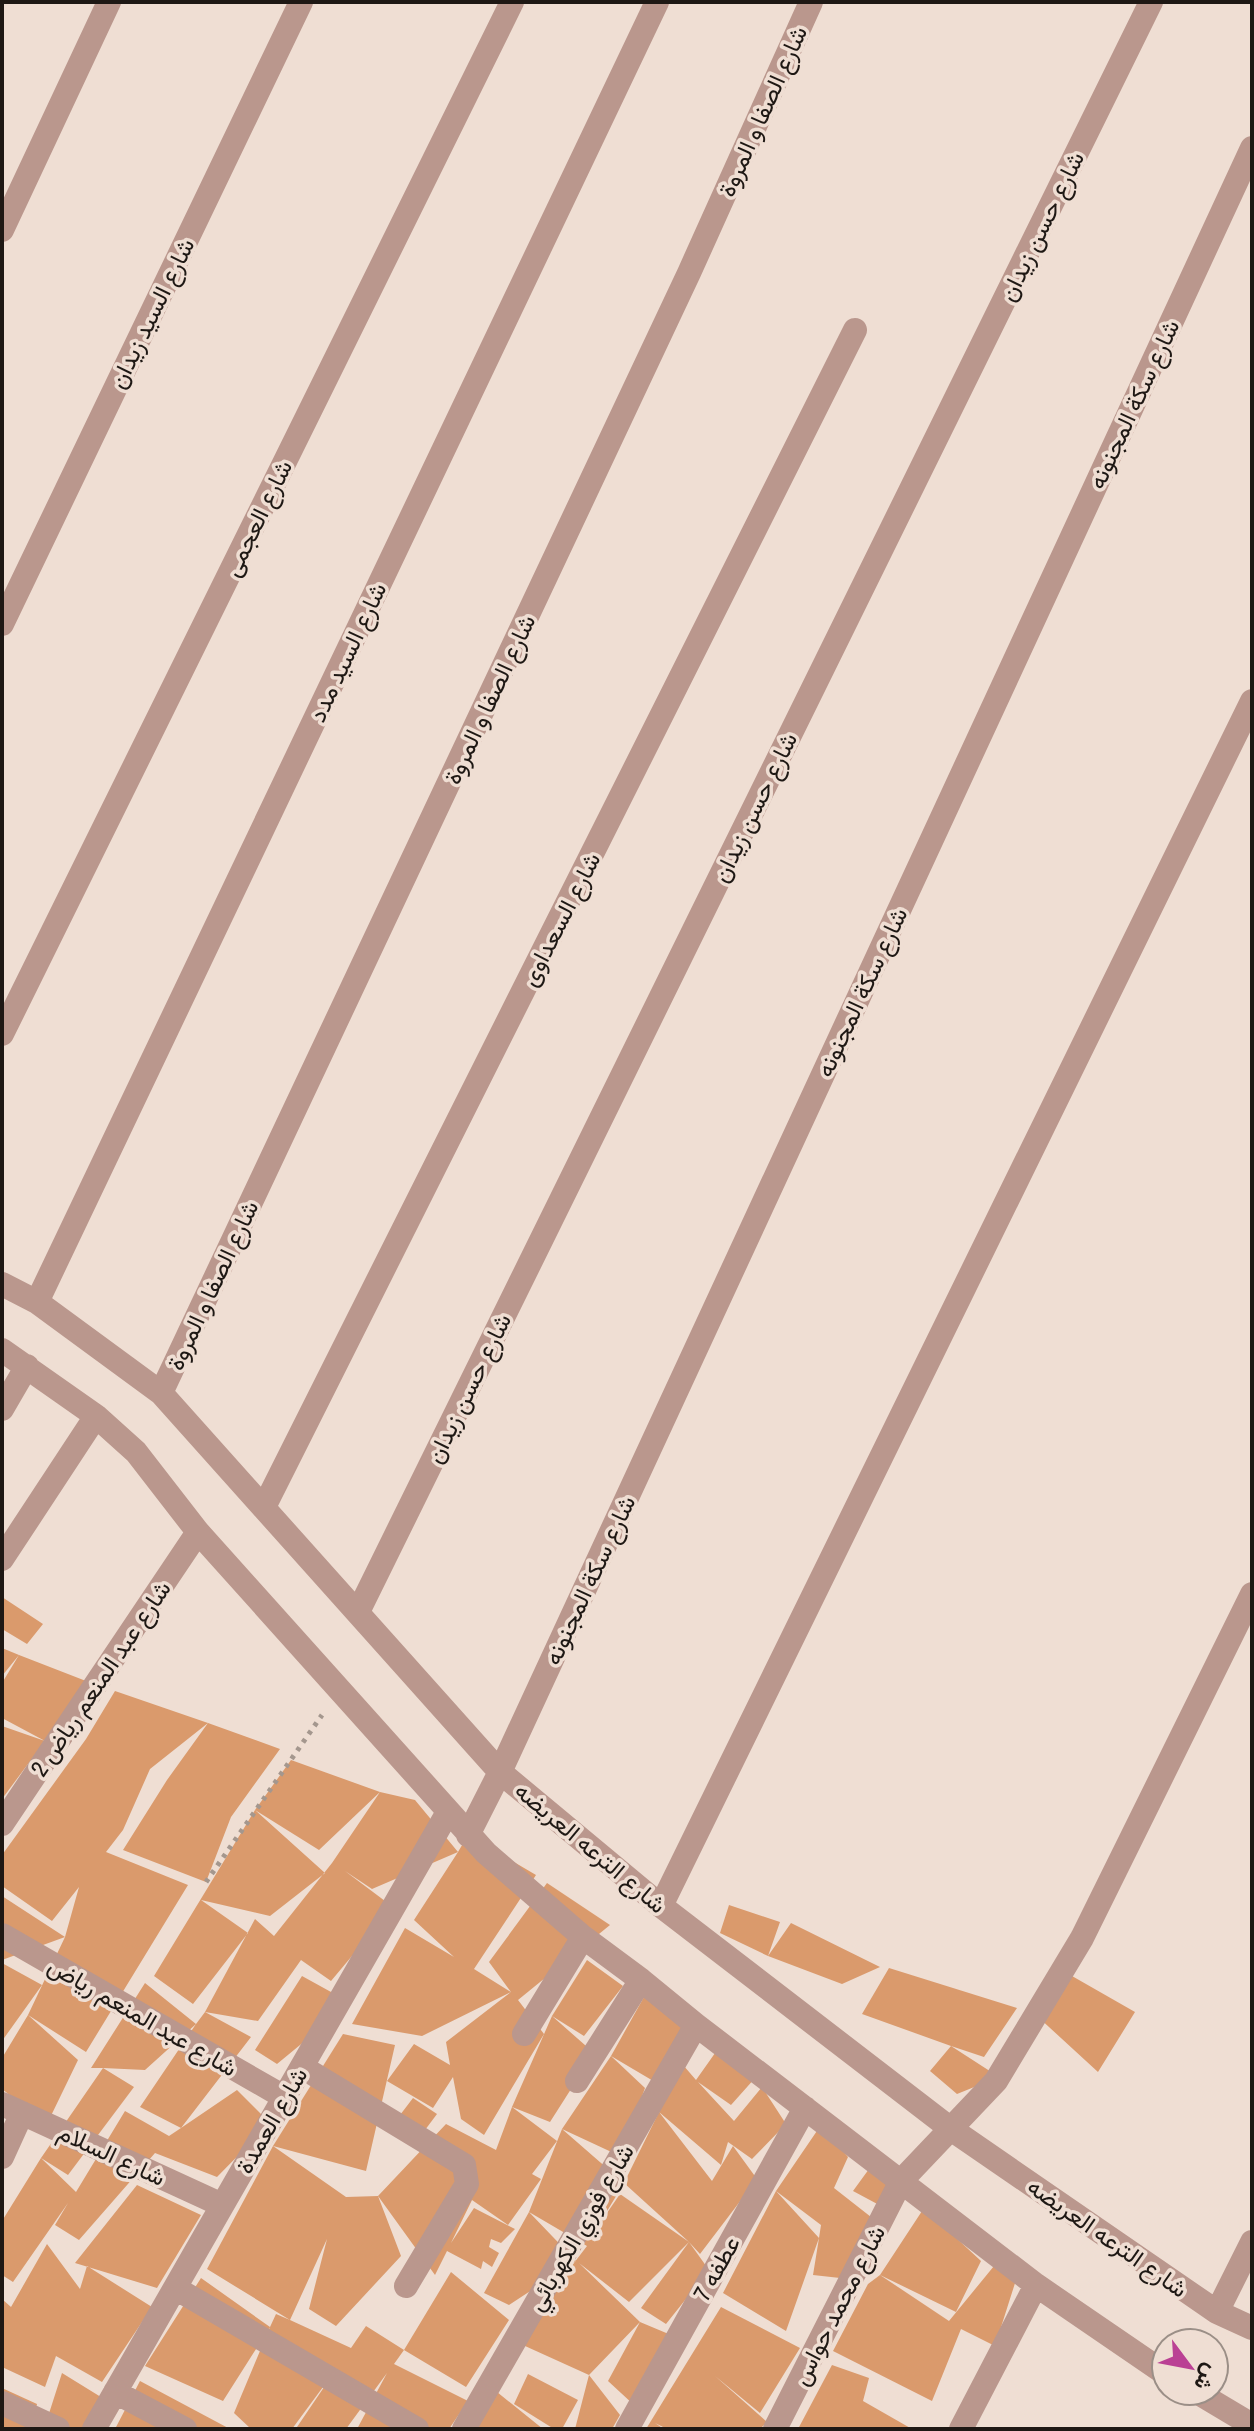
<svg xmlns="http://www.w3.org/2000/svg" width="1254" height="2431" font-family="'Archivo Narrow',Vazirmatn,sans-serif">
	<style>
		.building { fill: #da9a6c; fill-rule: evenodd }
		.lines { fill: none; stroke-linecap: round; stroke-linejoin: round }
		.path { stroke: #a4978e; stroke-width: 5; stroke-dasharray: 4 6; stroke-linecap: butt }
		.minor { stroke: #ba978d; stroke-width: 24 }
		.labels { text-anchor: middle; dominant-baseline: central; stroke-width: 7; stroke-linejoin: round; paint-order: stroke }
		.street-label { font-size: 24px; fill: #1e1814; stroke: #efded3 }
	</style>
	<rect width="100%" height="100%" fill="#efded3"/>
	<!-- building -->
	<path class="building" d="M2 1597 43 1624 27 1644 2 1629Z
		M2 1648 19 1655 2 1676Z
		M19 1655 86 1681 45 1741 2 1718V1683Z
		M115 1691 208 1723 150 1769 123 1830 106 1852 188 1885 86 2052 28 2015 65 1937 2 1960V1896L65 1937 79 1887 52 1921 2 1886V1855L86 1739Z
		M208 1723 280 1749 231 1817 206 1882 123 1850 167 1780Z
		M2 1726 45 1741 2 1799Z
		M291 1760 380 1792 319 1850 255 1810Z
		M380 1792 415 1800 458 1852 468 1835 536 1875 474 1969 511 1992 489 1962 547 1883 610 1925 518 2000 544 2034 484 2135 461 2119 453 2077 433 2108 387 2081 414 2044 450 2065 446 2042 511 1992 422 2036 352 2024 405 1928 454 1957 414 1920 458 1852 372 1889 345 1871 393 1907 331 1981 301 1960 258 2021 205 2012 255 1919 274 1936 332 1863Z
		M255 1810 325 1873 270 1916 201 1900 248 1933 193 2004 154 1976Z
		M729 1905 780 1922 768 1956 720 1933Z
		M791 1923 880 1967 842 1984 768 1956Z
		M587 1960 623 1986 584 2036 552 2016Z
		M2 1963 42 1985 2 2041Z
		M889 1968 1017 2008 984 2057 951 2046 999 2077 957 2094 930 2071 951 2046 862 2014Z
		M302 1976 351 2003 277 2064 255 2050Z
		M1072 1976 1135 2012 1098 2072 1037 2016Z
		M145 1983 196 2024 205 2012 251 2037 181 2128 237 2090 270 2123 217 2177 155 2153 79 2240 55 2225 68 2203 13 2282 2 2275V2221L41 2158 103 2068 134 2087 68 2175 41 2158 76 2192 125 2111 169 2136 181 2128 140 2107 196 2024 145 2070 103 2068H91Z
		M644 1997 686 2026 655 2082 611 2056 645 2088 620 2156 562 2129 611 2056Z
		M28 2015 78 2060 47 2124 2 2089V2058Z
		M552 2016 594 2053 550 2122 512 2107Z
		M343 2034 395 2045 366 2171 273 2146Z
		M725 2039 765 2067 731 2105 698 2082 734 2121 762 2087 786 2124 752 2159 728 2142 721 2165 659 2112 677 2058 696 2080Z
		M413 2098 437 2114 422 2134 397 2119Z
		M512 2107 557 2141 532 2174 541 2179 508 2225 472 2200 451 2243 474 2208 515 2229 501 2243 491 2239 489 2247 499 2253 492 2267 483 2261 481 2269 447 2251 435 2275 378 2196 446 2124 496 2150Z
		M659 2112 712 2181 733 2146 757 2179 700 2254 689 2242 709 2270 666 2324 641 2308 689 2242 629 2302 579 2263 640 2322 589 2375 514 2341 587 2246 529 2212 562 2129 624 2183 598 2226 620 2194 689 2242 624 2183Z
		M821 2125 848 2157 834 2188 871 2217 840 2278 813 2275 819 2238 786 2331 723 2293 776 2191ZM776 2191 821 2225 819 2238Z
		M273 2146 346 2197 378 2196 401 2256 336 2326 309 2309 327 2239 290 2320 351 2348 366 2326 404 2350 394 2364 468 2401 449 2429H357L387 2373 346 2429H299L297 2427 337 2368 292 2429H251L234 2413 270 2327 223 2401 145 2366 201 2278 270 2327 276 2314 290 2320 207 2269Z
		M869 2169 890 2182 881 2206 853 2191Z
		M137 2185 201 2215 157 2288 75 2263Z
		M924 2208 981 2261 956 2312 880 2275 949 2321 994 2266 1016 2280 995 2346 961 2329 932 2401 833 2351 868 2284 880 2275Z
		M529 2212 576 2261 509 2305 484 2293Z
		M47 2244 80 2289 87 2266 152 2307 102 2382 56 2356 45 2387 2 2367V2299L11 2307Z
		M451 2272 509 2320 466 2387 404 2350Z
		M721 2307 800 2348 760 2413 715 2376 767 2422 760 2429H667L655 2423 664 2429H646Z
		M640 2322 671 2335 634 2405 608 2381Z
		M832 2365 869 2378 863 2401 912 2429H798Z
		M62 2373 109 2402 99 2429H44Z
		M528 2374 578 2400 562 2429H554L514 2404Z
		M589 2375 620 2415 612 2429H575Z
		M140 2381 230 2429H115Z
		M2 2388 37 2404 31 2429H2Z
		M497 2392 543 2429H465Z"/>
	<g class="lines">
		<!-- path -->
		<path class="path" d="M206 1882 322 1715"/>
		<!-- minor -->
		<path class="minor" d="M2 230 109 2
			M2 624 301 2
			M2 1034 512 2
			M2 1284 37 1302 161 1393 500 1772 661 1906 951 2129 1217 2312 1252 2328
			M37 1302 657 2
			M2 1350 96 1416 136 1452 198 1532 486 1853 583 1937 641 1980 696 2025 1036 2285 1166 2374
			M161 1393 689 273 811 2
			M2 1409 27 1366
			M264 1507 855 330
			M2 1559 96 1416
			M358 1612 1151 2
			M2 1824 198 1532
			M468 1835 500 1772 1252 148
			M661 1906 1252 701
			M2 1935 284 2097
			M524 2034 583 1937
			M302 2067 464 2165 467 2184 406 2286
			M577 2081 641 1980
			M2 2104 222 2205
			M2 2157 22 2113
			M175 2288 417 2429
			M1217 2312 1252 2242
			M1195 2391 1252 2425
			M115 2392 185 2429
			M2 2403 58 2429
			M94 2429 448 1812
			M464 2429 696 2025
			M627 2429 805 2108
			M775 2429 901 2181 996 2081 1082 1938 1252 1594
			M961 2429 1036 2285"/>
	</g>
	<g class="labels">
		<!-- street labels -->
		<g class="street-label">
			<text transform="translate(762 111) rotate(-66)">شارع الصفا و المروة</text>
			<text transform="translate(1041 226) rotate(-64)">شارع حسن زيدان</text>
			<text transform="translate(151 313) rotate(-64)">شارع السيد زيدان</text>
			<text transform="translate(1133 404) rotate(-65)">شارع سكة المجنونه</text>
			<text transform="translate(257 518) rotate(-64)">شارع العجمى</text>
			<text transform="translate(347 652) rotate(-65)">شارع السيد مدد</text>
			<text transform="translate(489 699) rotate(-65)">شارع الصفا و المروة</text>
			<text transform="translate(754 807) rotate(-64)">شارع حسن زيدان</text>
			<text transform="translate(560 919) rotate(-63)">شارع السعداوى</text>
			<text transform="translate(861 992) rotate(-65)">شارع سكة المجنونه</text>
			<text transform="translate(212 1285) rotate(-65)">شارع الصفا و المروة</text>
			<text transform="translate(468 1388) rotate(-64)">شارع حسن زيدان</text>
			<text transform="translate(589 1580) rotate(-65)">شارع سكة المجنونه</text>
			<text transform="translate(100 1678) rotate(-56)">شارع عبد المنعم رياض 2</text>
			<text transform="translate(591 1847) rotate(40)">شارع الترعه العريضه</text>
			<text transform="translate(143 2016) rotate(30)">شارع عبد المنعم رياض</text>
			<text transform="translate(271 2120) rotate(-60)">شارع العمدة</text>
			<text transform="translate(112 2154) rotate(25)">شارع السلام</text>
			<text transform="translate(580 2227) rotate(-60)">شارع فوزي الكهربائي</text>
			<text transform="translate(1108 2237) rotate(35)">شارع الترعه العريضه</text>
			<text transform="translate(716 2268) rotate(-61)">عطفه 7</text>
			<text transform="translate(838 2305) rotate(-63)">شارع محمد حواس</text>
		</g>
	</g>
	<!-- border -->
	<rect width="1254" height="2431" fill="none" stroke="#1e1814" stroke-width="8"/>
	<!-- north arrow -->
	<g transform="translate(1190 2367) rotate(122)"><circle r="38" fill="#efded3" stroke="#9b8f87" stroke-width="2"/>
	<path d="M0-6L14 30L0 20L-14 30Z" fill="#ba4094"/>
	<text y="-12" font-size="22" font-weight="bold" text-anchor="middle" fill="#1e1814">ش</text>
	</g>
</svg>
